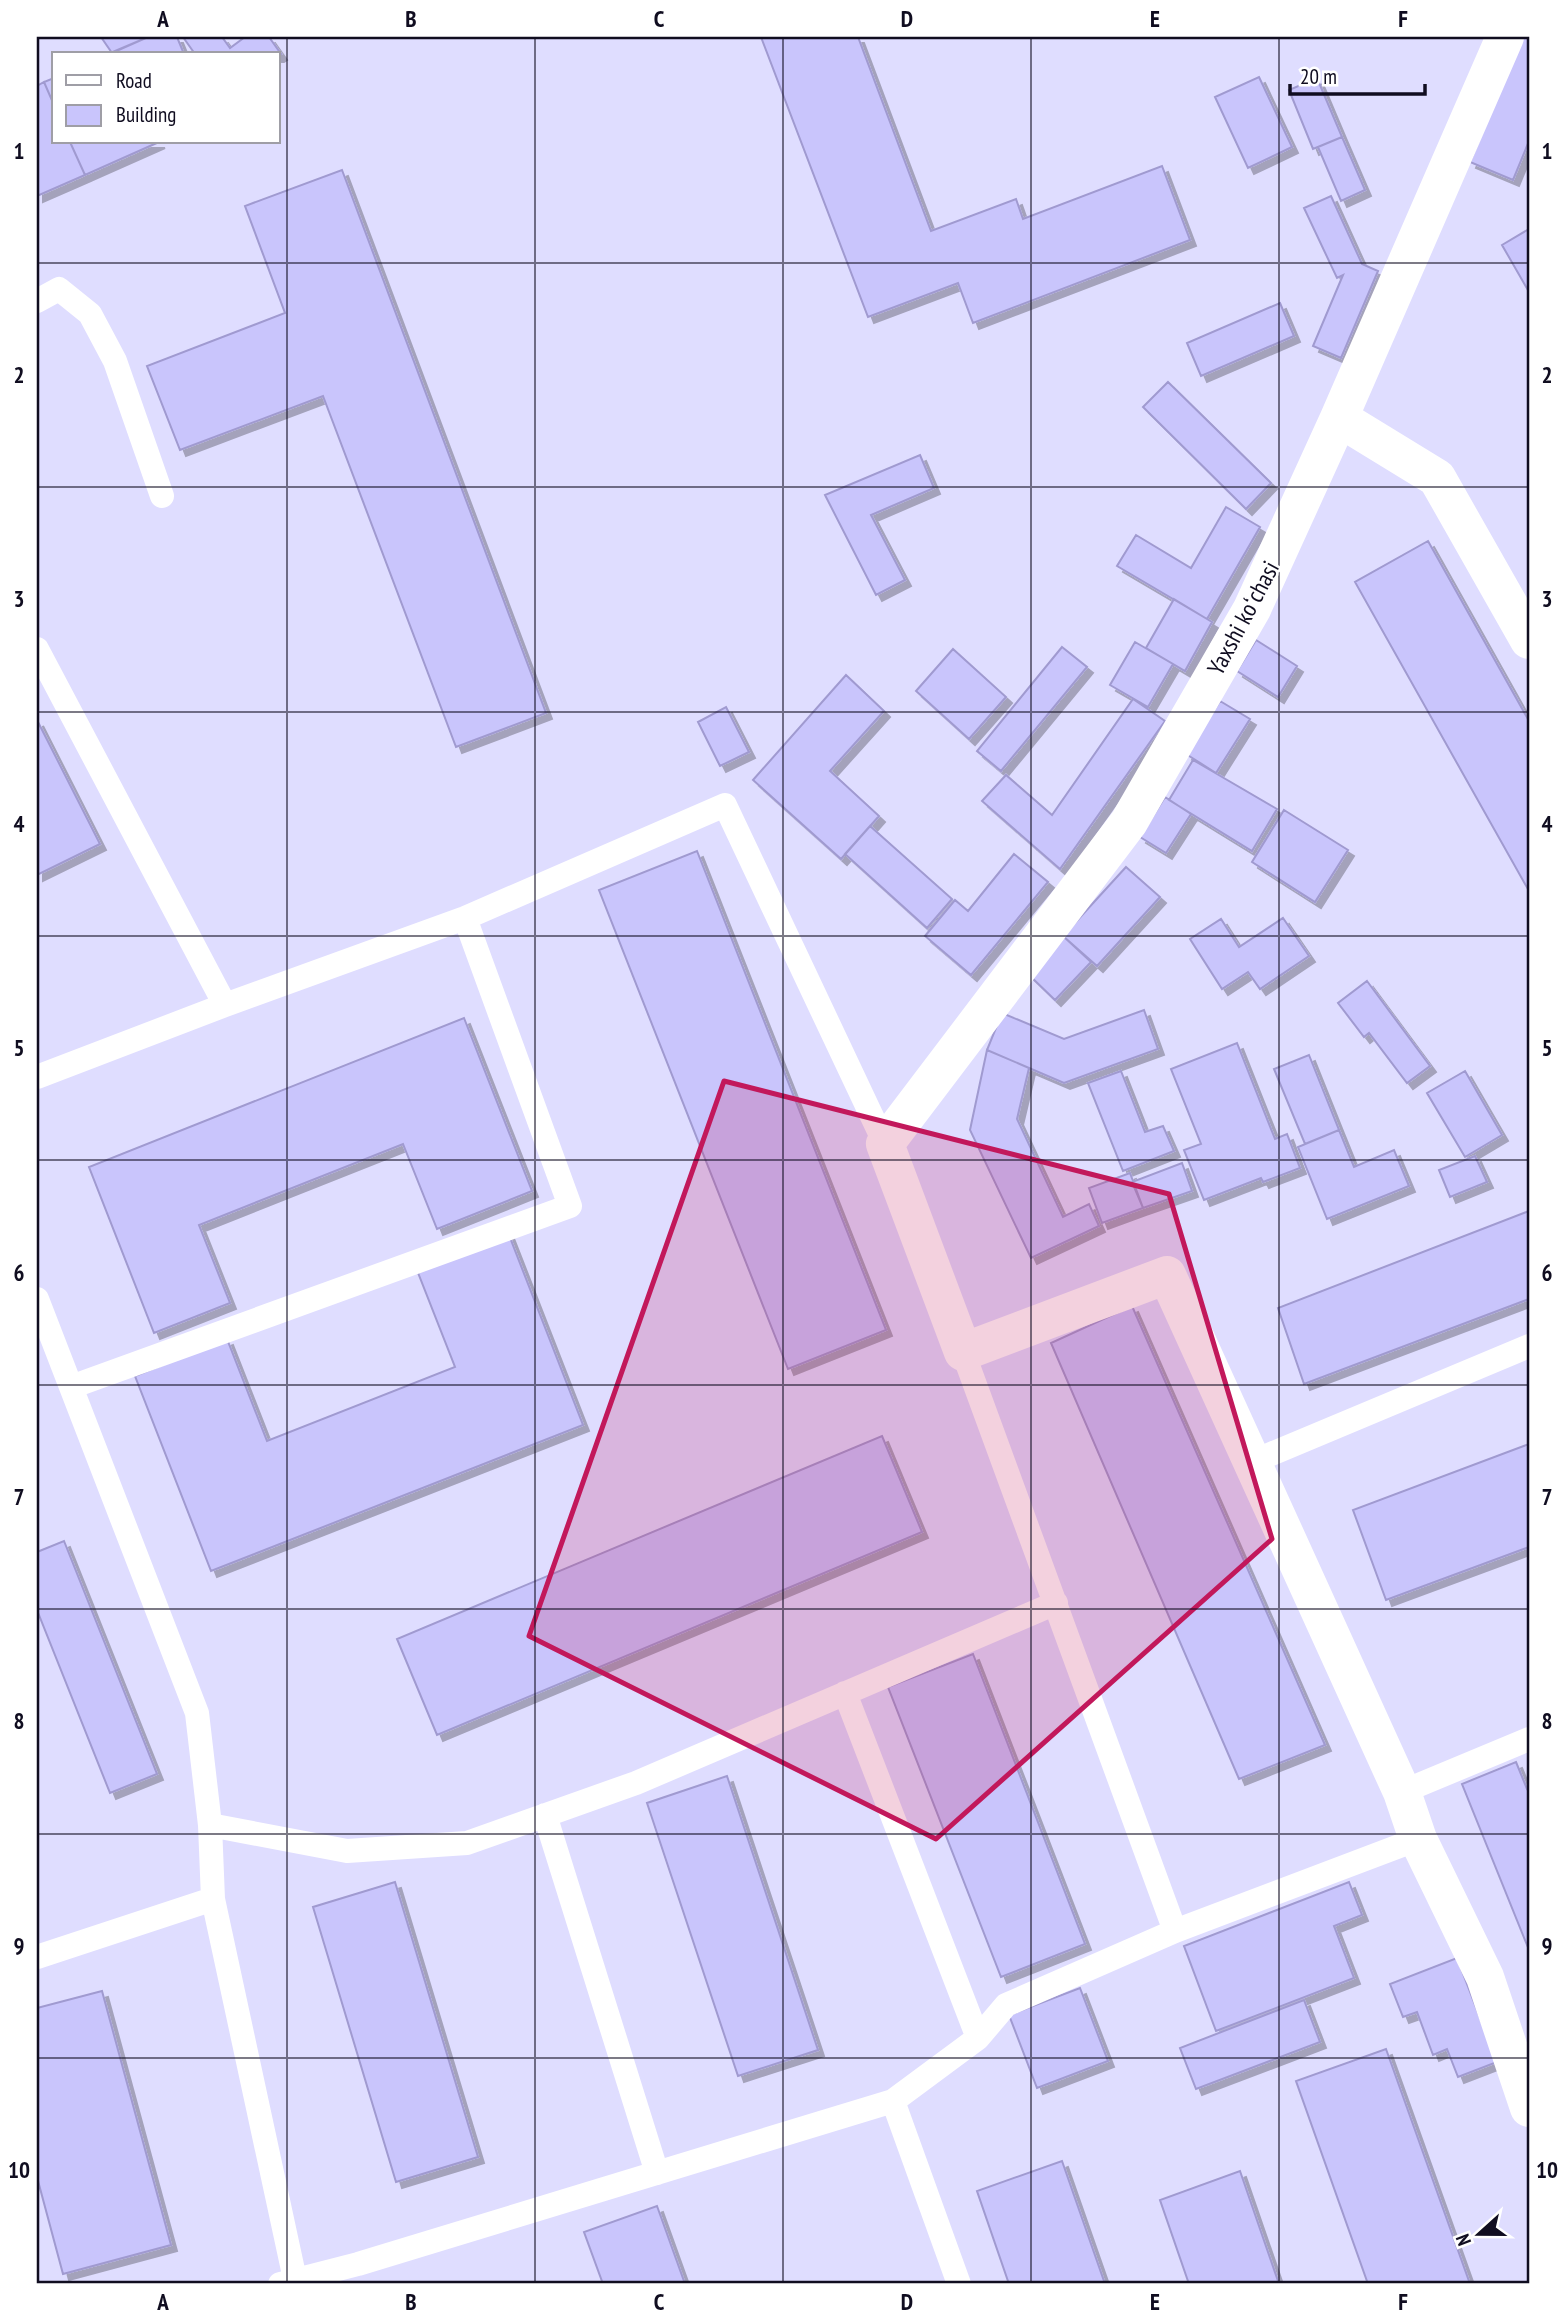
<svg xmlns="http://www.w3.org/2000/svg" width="1566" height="2321" font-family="'PT Sans Narrow',sans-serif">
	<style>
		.building { fill: #c9c5fc; stroke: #a09ad0; stroke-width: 2; filter: url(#shadow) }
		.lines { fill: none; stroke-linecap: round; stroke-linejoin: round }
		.lane { stroke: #fff; stroke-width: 24 }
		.street { stroke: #fff; stroke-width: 38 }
		.marked { fill: #c2185b; fill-opacity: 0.2; stroke: #c2185b; stroke-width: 5; stroke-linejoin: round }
		.grid { fill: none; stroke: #100d20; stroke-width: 2; stroke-opacity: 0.55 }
		.labels { text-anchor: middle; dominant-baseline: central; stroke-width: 5; stroke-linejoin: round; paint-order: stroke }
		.street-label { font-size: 24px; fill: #100d20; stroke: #fff }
		.neatline { fill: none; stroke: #100d20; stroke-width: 2.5 }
		.grid-label { font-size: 23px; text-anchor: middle; font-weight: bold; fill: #100d20 }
	</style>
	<defs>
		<filter id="shadow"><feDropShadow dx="6" dy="6" stdDeviation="0" flood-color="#0004"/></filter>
	</defs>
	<rect width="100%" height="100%" fill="#dfddff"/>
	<!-- building -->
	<path class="building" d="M101 37H148L112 53Z
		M148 37H177L184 54H108Z
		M183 37H222L230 48 245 37H269L281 54 278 56 195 54Z
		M761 37H858L931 231 1016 199 1023 219 1162 166 1190 240 973 323 958 283 868 317Z
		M1522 37H1529V141L1513 180 1470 162Z
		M1259 77 1292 147 1248 168 1215 97Z
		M54 78V105L44 82Z
		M1317 78 1342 137 1313 149 1289 90Z
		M44 82 54 105V142H70L85 175 37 196V86Z
		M1342 137 1365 190 1341 201 1318 147Z
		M70 142H159L85 175Z
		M342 170 546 713 456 747 323 396 180 450 147 366 285 313 245 206Z
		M1331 196 1362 264 1378 271 1341 358 1313 346 1343 275 1337 278 1304 208Z
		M1529 229V292L1502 245Z
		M1280 303 1294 336 1201 376 1187 343Z
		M1168 382 1271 483 1246 509 1143 407Z
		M920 455 934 488 871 515 905 580 876 595 825 495Z
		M1226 507 1260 527 1207 619 1117 566 1136 535 1191 568Z
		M1428 541 1529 721V891L1355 582Z
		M1174 599 1212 622 1185 671 1146 648Z
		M1256 640 1297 666 1278 697 1237 671Z
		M1135 642 1173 664 1148 707 1110 685Z
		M1062 647 1087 667 1001 771 977 751Z
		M953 649 1006 697 969 739 916 691Z
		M846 675 884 711 830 771 879 816 841 859 753 780Z
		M1133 699 1165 721 1060 869 982 801 1006 775 1052 815Z
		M1220 701 1250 719 1216 773 1186 754Z
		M726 707 749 752 720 766 698 722Z
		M37 720 100 844 37 875Z
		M1193 760 1277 809 1252 851 1169 800Z
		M1165 797 1191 814 1166 853 1140 837Z
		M1284 810 1348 850 1315 902 1252 862Z
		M870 826 952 899 927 928 845 854Z
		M697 851 886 1330 788 1369 599 890Z
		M1014 854 1048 882 971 975 925 936 955 900 968 911Z
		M1126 867 1160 897 1097 966 1063 936Z
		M1283 918 1309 956 1260 989 1248 972 1222 989 1190 939 1221 919 1239 947Z
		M1063 936 1091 962 1055 1000 1028 974Z
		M1367 981 1430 1066 1407 1083 1369 1033 1364 1037 1338 1003Z
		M1144 1010 1158 1049 1064 1083 987 1050 1002 1013 1064 1039Z
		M464 1018 532 1191 437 1229 403 1144 199 1225 230 1303 154 1333 89 1167Z
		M1237 1043 1275 1139 1287 1134 1300 1168 1263 1182 1261 1178 1204 1200 1184 1150 1201 1144 1171 1069Z
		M987 1050 1029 1068 1017 1119 1063 1217 1089 1204 1099 1226 1031 1258 970 1130Z
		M1309 1055 1339 1130 1305 1144 1274 1069Z
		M1121 1071 1145 1132 1163 1126 1174 1151 1123 1171 1088 1083Z
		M1465 1071 1502 1135 1465 1157 1427 1093Z
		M1339 1130 1354 1167 1394 1150 1409 1186 1327 1219 1298 1147Z
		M1475 1156 1487 1182 1450 1197 1439 1170Z
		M1182 1163 1192 1191 1143 1208 1132 1182Z
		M1130 1173 1143 1208 1102 1223 1089 1188Z
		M1529 1211V1299L1304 1384 1278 1308Z
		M507 1230 583 1425 211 1571 135 1376 227 1339 267 1441 455 1367 415 1265Z
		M1132 1306 1325 1745 1239 1779 1051 1343Z
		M882 1436 922 1532 437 1735 397 1639Z
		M1529 1444V1547L1386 1600 1353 1510Z
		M64 1541 157 1774 110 1793 37 1610V1552Z
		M973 1654 1085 1944 1001 1977 888 1687Z
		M1516 1762 1527 1789 1529 1788V1950L1462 1784Z
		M727 1776 818 2050 738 2076 647 1803Z
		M395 1882 478 2157 396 2182 313 1907Z
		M1349 1882 1362 1915 1334 1926 1354 1978 1216 2031 1184 1946Z
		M1457 1958 1497 2062 1458 2077 1447 2049 1433 2055 1417 2012 1403 2017 1390 1984Z
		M1080 1988 1108 2061 1037 2088 1009 2015Z
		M102 1991 171 2245 63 2274 37 2177V2008Z
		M1304 2000 1320 2042 1196 2089 1180 2048Z
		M1386 2049 1470 2284H1368L1296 2081Z
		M1062 2161 1105 2284H1009L977 2191Z
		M1240 2171 1279 2284H1189L1160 2200Z
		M657 2206 685 2284H603L584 2232Z"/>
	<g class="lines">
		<!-- lane -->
		<path class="lane" d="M37 301 59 289 90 314 115 361 162 496
			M37 649 225 1005
			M37 1077 225 1005 465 918 725 805 885 1144
			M37 1299 197 1713 210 1825 213 1899 296 2284
			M963 1352 1175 1931
			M71 1387 570 1206 465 918
			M1252 1462 1529 1346
			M845 1693 978 2038
			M1402 1792 1529 1739
			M545 1815 657 2173
			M210 1825 347 1851 467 1843 636 1783 1056 1603
			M37 1957 213 1899
			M893 2101 959 2284
			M280 2284 358 2264 893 2101 978 2038 1006 2005 1175 1931 1418 1839"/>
		<!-- street -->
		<path class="street" d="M1505 37 1339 418 1252 609 1129 822 885 1144 963 1352 1167 1275 1402 1792 1418 1839 1485 1977 1529 2108
			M1339 418 1437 478 1529 640"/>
	</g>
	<!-- marked area -->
	<path class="marked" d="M724 1081 1169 1194 1272 1539 936 1839 529 1636Z"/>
	<!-- grid -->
	<path class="grid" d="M287 37V2284M535 37V2284M783 37V2284M1031 37V2284M1279 37V2284M37 263H1529M37 487H1529M37 712H1529M37 936H1529M37 1160H1529M37 1385H1529M37 1609H1529M37 1834H1529M37 2058H1529"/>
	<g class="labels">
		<!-- street labels -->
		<g class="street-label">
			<text transform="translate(1243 618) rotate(-62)">Yaxshi koʻchasi</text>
		</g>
	</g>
	<!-- border -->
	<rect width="1566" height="2321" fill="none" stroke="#ffffff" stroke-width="77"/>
	<!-- legend -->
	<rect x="52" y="52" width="228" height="91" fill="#ffffff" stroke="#9f9ea6" stroke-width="2"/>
	<rect x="66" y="75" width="35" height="10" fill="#ffffff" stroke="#9f9ea6" stroke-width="2"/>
	<text x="116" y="88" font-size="21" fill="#100d20">Road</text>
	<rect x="66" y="105" width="35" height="21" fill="#c9c5fc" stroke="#9f9ea6" stroke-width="2"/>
	<text x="116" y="122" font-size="21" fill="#100d20">Building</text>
	<!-- north arrow -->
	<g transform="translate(1479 2234) rotate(249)" stroke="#ffffff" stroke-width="5" paint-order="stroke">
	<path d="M0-5L12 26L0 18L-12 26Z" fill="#100d20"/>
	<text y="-10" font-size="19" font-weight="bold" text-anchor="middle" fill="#100d20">N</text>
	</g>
	<!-- scale -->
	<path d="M1290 84v10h135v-10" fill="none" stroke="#100d20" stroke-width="3.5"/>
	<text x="1300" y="84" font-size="21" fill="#100d20" stroke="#ffffff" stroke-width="5" paint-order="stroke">20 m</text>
	<rect x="38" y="38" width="1490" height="2244" class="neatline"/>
	<g class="grid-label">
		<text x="163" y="27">A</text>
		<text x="411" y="27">B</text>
		<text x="659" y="27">C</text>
		<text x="907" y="27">D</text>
		<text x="1155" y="27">E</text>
		<text x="1403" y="27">F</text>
		<text x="19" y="159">1</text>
		<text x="1547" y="159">1</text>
		<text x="19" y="383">2</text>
		<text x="1547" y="383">2</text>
		<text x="19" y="607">3</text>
		<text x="1547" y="607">3</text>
		<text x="19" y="832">4</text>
		<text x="1547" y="832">4</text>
		<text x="19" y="1056">5</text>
		<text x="1547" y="1056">5</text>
		<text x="19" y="1281">6</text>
		<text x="1547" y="1281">6</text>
		<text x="19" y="1505">7</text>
		<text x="1547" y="1505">7</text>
		<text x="19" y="1729">8</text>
		<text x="1547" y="1729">8</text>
		<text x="19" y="1954">9</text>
		<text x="1547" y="1954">9</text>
		<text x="19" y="2178">10</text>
		<text x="1547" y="2178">10</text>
		<text x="163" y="2310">A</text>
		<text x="411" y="2310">B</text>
		<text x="659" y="2310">C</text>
		<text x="907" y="2310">D</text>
		<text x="1155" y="2310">E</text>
		<text x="1403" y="2310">F</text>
	</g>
</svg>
